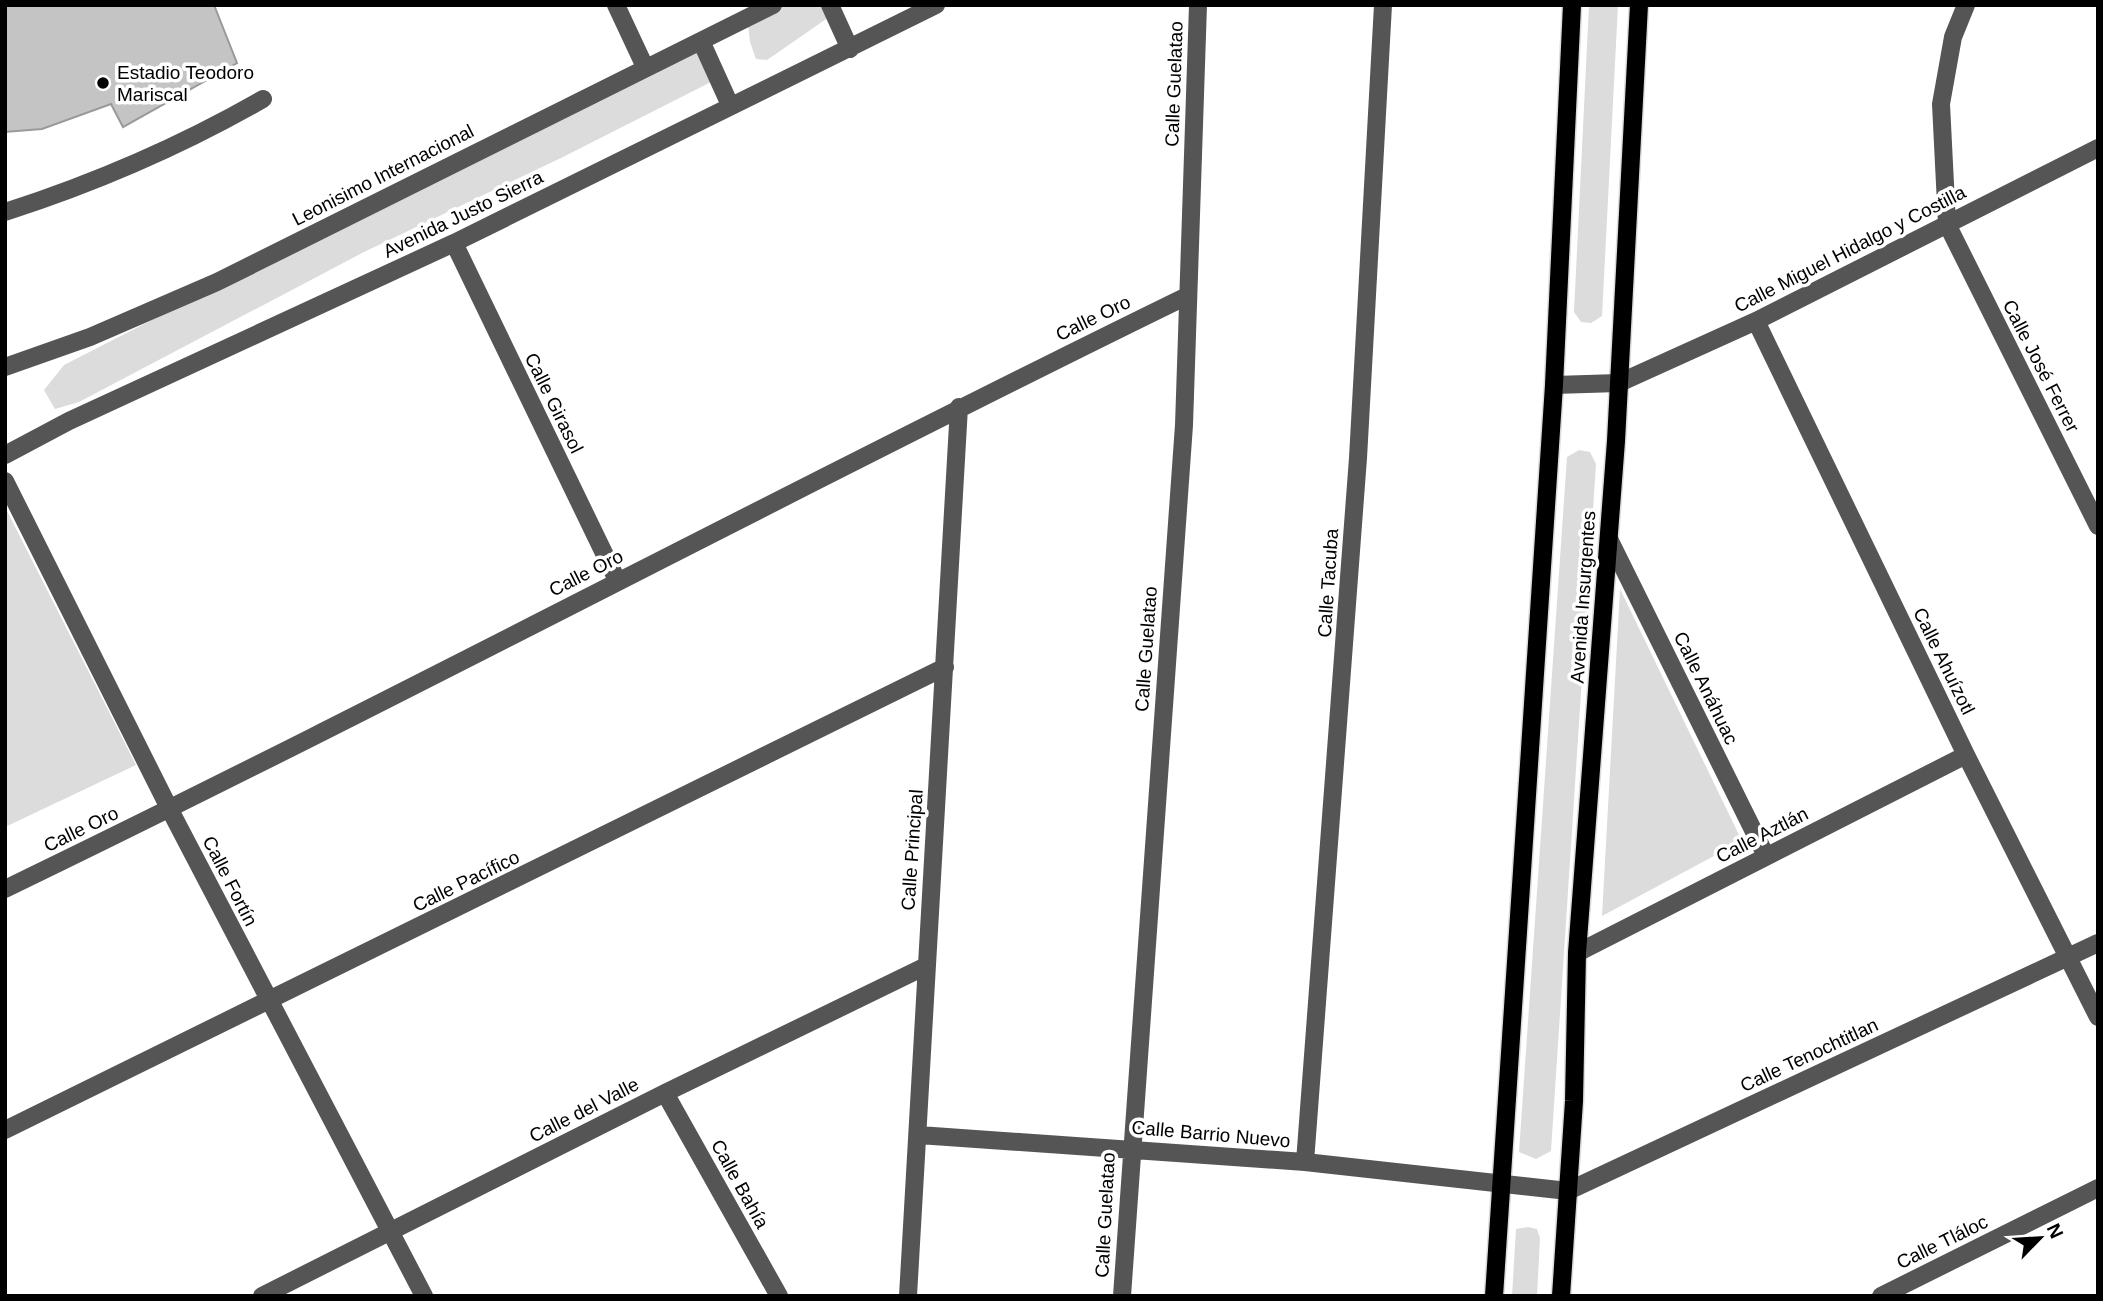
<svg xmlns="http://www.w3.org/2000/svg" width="2103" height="1301" font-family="Helvetica,sans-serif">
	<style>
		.green { fill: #dcdcdc }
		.building { fill: #c4c4c4; stroke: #999; stroke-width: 2 }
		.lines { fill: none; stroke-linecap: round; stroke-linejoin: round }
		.major-casing { stroke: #dbdbdb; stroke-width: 21 }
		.minor { stroke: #555; stroke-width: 18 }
		.major { stroke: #000; stroke-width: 18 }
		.poi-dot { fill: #000; stroke: #fff; stroke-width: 2.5 }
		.labels { text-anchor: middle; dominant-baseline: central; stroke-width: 7; stroke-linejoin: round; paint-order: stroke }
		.poi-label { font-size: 19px; fill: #000; stroke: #fff; text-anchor: start }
		.street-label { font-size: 19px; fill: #000; stroke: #fff }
	</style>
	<rect width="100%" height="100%" fill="#fff"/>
	<!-- green -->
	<path class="green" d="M766 5H834L832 15 767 60 756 59 750 42 748 24Z
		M1589 5H1618L1602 316 1591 323 1581 322 1574 312Z
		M712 44 721 65 713 81 561 158 364 252 79 402 55 409 44 390 64 365 281 254Z
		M1579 450 1590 452 1596 464 1551 1151 1536 1159 1519 1152 1567 457Z
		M5 507 136 765 5 827Z
		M1620 589 1742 841 1602 916Z
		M1528 1227 1537 1229 1540 1238 1537 1296H1512L1516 1229Z"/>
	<!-- building -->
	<path class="building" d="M5 5H214L237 63 123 127 111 104 42 129 5 132Z"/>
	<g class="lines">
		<defs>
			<path id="major" d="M1494 1296 1554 385 1572 5
				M1561 1296 1574 1101 1577 953 1616 441 1639 5"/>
		</defs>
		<!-- major casing -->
		<use href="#major" class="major-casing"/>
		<!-- minor -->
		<path class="minor" d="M616 5 645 67
			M830 5 850 49
			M1966 5 1953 37 1941 104 1947 224 2098 526
			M701 41 730 105
			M5 212C95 183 181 146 263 99
			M454 243 617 580
			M1756 321 1966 755 2098 1017
			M5 367 90 337 217 282 773 5
			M1554 385 1619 383 1756 321 2098 148
			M5 455 69 421 454 243 936 5
			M5 481 170 810 424 1296
			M1609 539 1766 856
			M5 889C402 697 791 489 1187 296
			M1577 953 1966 755
			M665 1093 779 1296
			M5 1130 945 667
			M919 1135 1305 1162 1568 1191 2098 943
			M1305 1162 1358 458 1383 5
			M262 1296 665 1093 926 966
			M908 1296 959 407
			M1122 1296 1184 425 1198 5
			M1881 1296 2098 1188"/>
		<!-- major -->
		<use href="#major" class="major"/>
	</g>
	<!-- markers -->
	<circle class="poi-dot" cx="103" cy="83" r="7"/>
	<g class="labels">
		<!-- poi labels -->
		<g class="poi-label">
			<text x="117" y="72">Estadio Teodoro<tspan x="117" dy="22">Mariscal</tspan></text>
		</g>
		<!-- street labels -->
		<g class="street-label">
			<text transform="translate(1174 84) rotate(-88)">Calle Guelatao</text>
			<text transform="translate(383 175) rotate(-27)">Leonisimo Internacional</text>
			<text transform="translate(463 214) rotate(-26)">Avenida Justo Sierra</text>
			<text transform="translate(1850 249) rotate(-27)">Calle Miguel Hidalgo y Costilla</text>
			<text transform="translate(1093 318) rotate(-26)">Calle Oro</text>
			<text transform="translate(2041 366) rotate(63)">Calle José Ferrer</text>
			<text transform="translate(554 403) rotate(64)">Calle Girasol</text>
			<text transform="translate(586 573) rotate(-27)">Calle Oro</text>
			<text transform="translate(1328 583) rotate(-86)">Calle Tacuba</text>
			<text transform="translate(1583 597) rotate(-86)">Avenida Insurgentes</text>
			<text transform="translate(1146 649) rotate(-86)">Calle Guelatao</text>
			<text transform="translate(1944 661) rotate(64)">Calle Ahuízotl</text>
			<text transform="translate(1706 688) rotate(64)">Calle Anáhuac</text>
			<text transform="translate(81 829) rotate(-26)">Calle Oro</text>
			<text transform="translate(1762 835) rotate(-27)">Calle Aztlán</text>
			<text transform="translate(912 850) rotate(-86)">Calle Principal</text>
			<text transform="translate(230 881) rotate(63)">Calle Fortín</text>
			<text transform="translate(466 881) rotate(-26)">Calle Pacífico</text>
			<text transform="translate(1809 1055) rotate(-25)">Calle Tenochtitlan</text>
			<text transform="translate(584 1110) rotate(-27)">Calle del Valle</text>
			<text transform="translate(1211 1134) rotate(5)">Calle Barrio Nuevo</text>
			<text transform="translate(740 1184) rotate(61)">Calle Bahía</text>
			<text transform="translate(1105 1215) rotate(-87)">Calle Guelatao</text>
			<text transform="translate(1942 1242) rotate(-26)">Calle Tláloc</text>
		</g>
	</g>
	<!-- border -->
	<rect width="2103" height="1301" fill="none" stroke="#000000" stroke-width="14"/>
	<!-- north arrow -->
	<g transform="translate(2040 1238) rotate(65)" stroke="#ffffff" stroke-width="5" paint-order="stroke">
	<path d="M0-5L12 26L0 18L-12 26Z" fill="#000000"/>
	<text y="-10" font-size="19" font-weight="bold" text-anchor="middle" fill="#000000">N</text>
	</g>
</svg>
